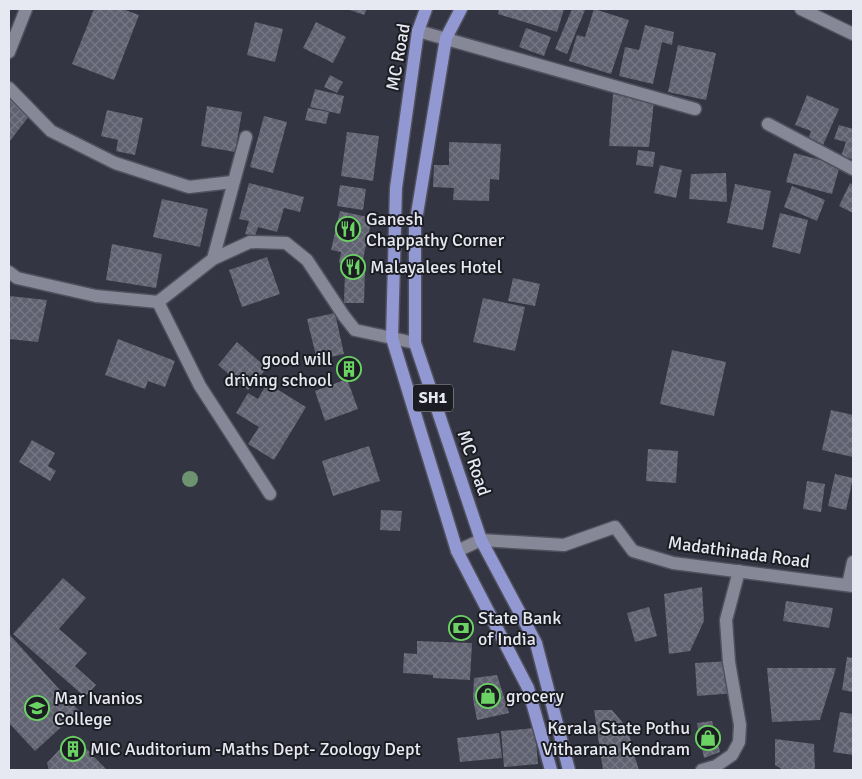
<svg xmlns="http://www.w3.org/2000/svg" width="862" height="779" font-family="Signika,sans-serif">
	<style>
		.building { fill: url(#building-cross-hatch) }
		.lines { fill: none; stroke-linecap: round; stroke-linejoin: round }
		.street-casing { stroke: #50515d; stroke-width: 15 }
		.secondary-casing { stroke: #50515d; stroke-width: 15 }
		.primary-casing { stroke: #50515d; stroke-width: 15 }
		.street { stroke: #868898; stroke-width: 12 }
		.secondary { stroke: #868898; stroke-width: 12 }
		.primary { stroke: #9298d2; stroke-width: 12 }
		.tree { fill: #6d9371 }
		.labels { text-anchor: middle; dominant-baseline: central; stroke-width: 4; stroke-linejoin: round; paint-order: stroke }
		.shield { fill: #1c1d23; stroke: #aaacb4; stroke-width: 1 }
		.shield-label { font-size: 16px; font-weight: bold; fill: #e7e9f2 }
		.street-label { font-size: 18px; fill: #e7e9f2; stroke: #1c1d23 }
		.poi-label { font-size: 18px; fill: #e7e9f2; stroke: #1c1d23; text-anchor: start }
	</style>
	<defs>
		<pattern id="building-cross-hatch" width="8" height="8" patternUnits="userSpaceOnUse" patternTransform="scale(1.25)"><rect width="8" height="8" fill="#5f6170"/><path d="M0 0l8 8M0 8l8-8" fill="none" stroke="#767885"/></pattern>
	</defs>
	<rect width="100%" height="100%" fill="#333542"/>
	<!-- building -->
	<path class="building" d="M94 9H122L139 15 114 80 72 64Z
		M347 9H367L364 15Z
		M499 9H564L557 32 498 14Z
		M572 9 585 10 567 54 555 49Z
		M594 9 629 20 611 74 569 61 577 35 585 37Z
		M255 22 283 29 275 62 247 55Z
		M316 22 346 37 333 63 303 48Z
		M645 25 674 32 672 45 662 42 653 84 619 76 625 47 639 50Z
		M526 28 551 37 544 56 519 47Z
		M678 45 716 53 706 100 668 92Z
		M330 75 343 82 337 93 324 87Z
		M315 89 344 96 340 114 310 107Z
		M613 94 654 101 649 147 609 146Z
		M807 95 839 109 823 145 808 139 811 131 795 125Z
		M9 98 30 115 9 142Z
		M207 106 242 112 235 152 201 146Z
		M308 108 329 112 326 124 305 120Z
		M107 110 143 118 135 155 116 151 118 140 101 136Z
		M264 116 287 122 273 173 250 167Z
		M839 125 853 129V159L841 156 846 142 834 139Z
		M347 132 379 136 373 181 341 176Z
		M449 142 501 144 499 180 490 179 489 201 453 200 454 188 433 187 434 165H449Z
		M638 150 655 152 653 167 636 165Z
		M794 153 840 165 832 194 786 182Z
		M660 165 682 170 676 198 654 193Z
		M726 173 727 202 689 199 691 174Z
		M249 183 304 197 300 212 284 208 277 232 258 227 255 236 245 234 249 221 239 219Z
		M850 183 853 185V213L839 206Z
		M735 184 771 191 763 230 727 223Z
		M340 185 366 189 363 210 337 206Z
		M792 186 825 200 817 221 784 207Z
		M162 199 208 209 200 247 153 237Z
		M340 211 372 218 361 268 339 263 341 252 331 250Z
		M780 213 808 220 800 254 772 247Z
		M112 244 162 254 156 288 106 280Z
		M267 257 280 294 242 307 229 270Z
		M345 270 365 271 364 303H344Z
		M513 278 540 284 535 306 508 301Z
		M9 296 47 300 38 342 9 339Z
		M483 298 525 307 515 351 473 342Z
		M335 313 344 354 317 360 307 319Z
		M118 339 175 361 165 387 148 381 145 389 105 375Z
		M237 342 267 368 248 390 218 365Z
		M672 350 726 362 714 416 660 404Z
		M352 361 357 373 345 377 340 365Z
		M347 379 358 409 325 421 315 391Z
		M267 383 306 407 274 460 248 444 259 427 236 413 248 393 258 399Z
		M831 410 853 415V457L822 450Z
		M32 440 55 453 48 466 56 471 50 481 19 462Z
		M369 446 380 481 333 496 322 461Z
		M648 449 678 451 676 483 646 481Z
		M835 474 853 478 846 510 828 506Z
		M807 481 825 484 821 512 803 509Z
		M381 510 402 511 400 531 380 530Z
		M63 578 86 598 59 629 87 653 75 666 96 685 85 697 13 634Z
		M702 587 704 621 690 651 669 654 664 594Z
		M786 601 833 608 829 628 783 621Z
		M649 607 657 636 635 642 627 613Z
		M9 634 79 711 35 751 9 723Z
		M417 641 472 643 470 680 433 678V675L403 673 404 653 417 654Z
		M847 657 853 658V692L842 690Z
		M733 661 735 693 697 696 695 663Z
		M767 668H836L820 720 772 722Z
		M497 675 509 713 477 720 473 699 474 678Z
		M594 710H612L628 729 633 751 639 770H603Z
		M840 712 853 714V755L833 752Z
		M712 721 720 752 704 758 697 723Z
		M535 728 538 764 504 767 501 731Z
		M499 733 502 758 460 762 457 738Z
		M73 735 107 770H49L47 763Z
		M775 739 814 744 815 770H783L775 765Z"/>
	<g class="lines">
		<defs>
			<path id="street" d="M801 9 853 34
				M418 31 695 109
				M9 52 26 9
				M9 88 51 131 115 163 189 187 232 182
				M768 124 853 169
				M213 259 246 137
				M9 272 17 278 96 296 158 302 213 259 250 242 286 243 307 260 344 316 355 330 415 343
				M158 302 200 386 270 494
				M848 585 853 562
				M702 770 716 766 732 755 739 742 740 725 729 662 726 620 739 571"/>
			<path id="secondary" d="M457 551 481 540 564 545 615 527 633 551 673 563 853 586"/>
			<path id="primary" d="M426 9 418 31 396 188 392 338 457 551 528 688 551 770
				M461 9 446 38 415 226V343L481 540 536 643 569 770"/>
		</defs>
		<!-- street casing -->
		<use href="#street" class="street-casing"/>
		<!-- secondary casing -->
		<use href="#secondary" class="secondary-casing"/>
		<!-- primary casing -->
		<use href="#primary" class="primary-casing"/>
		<!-- street -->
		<use href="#street" class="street"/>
		<!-- secondary -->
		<use href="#secondary" class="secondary"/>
		<!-- primary -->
		<use href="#primary" class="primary"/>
	</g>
	<!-- trees -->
	<circle class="tree" cx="190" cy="479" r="8"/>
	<!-- icons -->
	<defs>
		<symbol id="restaurant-ring" viewBox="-11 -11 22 22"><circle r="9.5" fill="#1c1d23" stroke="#6ad364" stroke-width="1.5"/><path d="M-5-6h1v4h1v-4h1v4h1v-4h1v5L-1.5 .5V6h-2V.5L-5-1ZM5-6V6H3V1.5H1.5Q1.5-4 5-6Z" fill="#6ad364"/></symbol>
		<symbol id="building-ring" viewBox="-11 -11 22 22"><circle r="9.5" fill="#1c1d23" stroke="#6ad364" stroke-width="1.5"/><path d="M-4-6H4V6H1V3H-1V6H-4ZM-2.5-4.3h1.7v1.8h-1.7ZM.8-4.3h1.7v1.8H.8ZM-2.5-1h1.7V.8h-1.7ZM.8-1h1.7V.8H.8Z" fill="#6ad364"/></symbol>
		<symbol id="bank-ring" viewBox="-11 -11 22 22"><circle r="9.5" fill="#1c1d23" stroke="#6ad364" stroke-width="1.5"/><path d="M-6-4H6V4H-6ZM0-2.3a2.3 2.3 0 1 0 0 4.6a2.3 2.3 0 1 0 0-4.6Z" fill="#6ad364"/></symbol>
		<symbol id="shop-ring" viewBox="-11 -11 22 22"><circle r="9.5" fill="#1c1d23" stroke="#6ad364" stroke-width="1.5"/><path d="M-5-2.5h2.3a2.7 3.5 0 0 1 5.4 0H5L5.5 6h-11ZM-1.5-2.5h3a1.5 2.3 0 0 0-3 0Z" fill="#6ad364"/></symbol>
		<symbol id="university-ring" viewBox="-11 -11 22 22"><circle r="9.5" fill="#1c1d23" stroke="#6ad364" stroke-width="1.5"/><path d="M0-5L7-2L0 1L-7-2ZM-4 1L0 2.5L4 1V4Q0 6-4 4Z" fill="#6ad364"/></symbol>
	</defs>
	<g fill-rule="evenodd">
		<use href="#restaurant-ring" x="334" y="215" width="28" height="28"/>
		<use href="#restaurant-ring" x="339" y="253" width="28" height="28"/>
		<use href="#building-ring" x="335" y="355" width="28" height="28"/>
		<use href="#bank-ring" x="447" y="614" width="28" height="28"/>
		<use href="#shop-ring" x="474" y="682" width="28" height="28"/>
		<use href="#university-ring" x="23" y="694" width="28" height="28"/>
		<use href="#shop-ring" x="694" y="724" width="28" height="28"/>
		<use href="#building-ring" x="59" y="735" width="28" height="28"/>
	</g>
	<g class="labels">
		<!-- shield labels -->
		<rect class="shield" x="413" y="384.5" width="40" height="27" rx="4"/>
		<g class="shield-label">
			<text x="433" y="398">SH1</text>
		</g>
		<!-- street labels -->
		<g class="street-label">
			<text transform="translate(398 57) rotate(-80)">MC Road</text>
			<text transform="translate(474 463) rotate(71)">MC Road</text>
			<text transform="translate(739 552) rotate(8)">Madathinada Road</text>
		</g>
		<!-- poi labels -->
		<g class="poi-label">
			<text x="366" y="219">Ganesh<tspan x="366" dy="21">Chappathy Corner</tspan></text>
			<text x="370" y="267">Malayalees Hotel</text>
			<text x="332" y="359" text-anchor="end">good will<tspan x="332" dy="21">driving school</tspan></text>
			<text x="478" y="618">State Bank<tspan x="478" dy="21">of India</tspan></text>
			<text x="506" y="696">grocery</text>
			<text x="54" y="698">Mar Ivanios<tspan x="54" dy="21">College</tspan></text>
			<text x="690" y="728" text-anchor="end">Kerala State Pothu<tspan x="690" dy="21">Vitharana Kendram</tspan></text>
			<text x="90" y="749">MIC Auditorium -Maths Dept- Zoology Dept</text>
		</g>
	</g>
	<!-- border -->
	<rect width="862" height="779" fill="none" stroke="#e7e9f2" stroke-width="20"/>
</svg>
